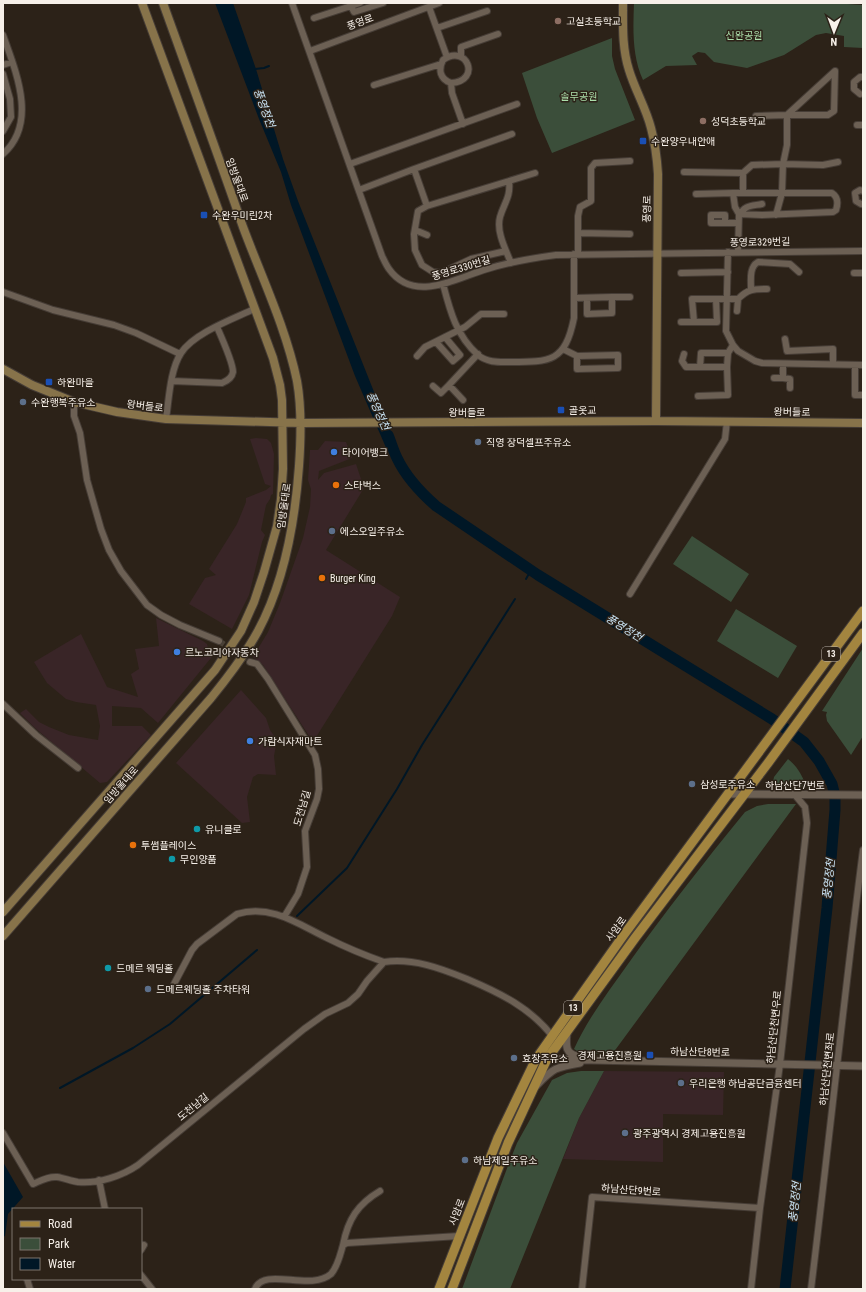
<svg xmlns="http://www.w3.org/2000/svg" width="866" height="1292" font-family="'Roboto Condensed','Noto Sans KR',sans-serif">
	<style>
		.commercial { fill: #392527 }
		.green { fill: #3b4e3a }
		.water { fill: #001726 }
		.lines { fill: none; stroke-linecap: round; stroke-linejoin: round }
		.stream { stroke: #001726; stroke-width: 2 }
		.river { stroke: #001726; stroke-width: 11 }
		.minor-tunnel { stroke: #4a4137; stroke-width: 6; stroke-dasharray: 6 3; stroke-linecap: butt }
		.minor-casing { stroke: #463d36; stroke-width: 8 }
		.tertiary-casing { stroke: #463d36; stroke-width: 9 }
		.secondary-casing { stroke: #463d36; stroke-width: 10 }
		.primary-casing { stroke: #463d36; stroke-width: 11 }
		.minor { stroke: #6c6054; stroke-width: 6 }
		.tertiary { stroke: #6c6054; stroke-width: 7 }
		.secondary { stroke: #87734a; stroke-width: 8 }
		.primary { stroke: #a3853f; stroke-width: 9 }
		.education-dot { fill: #8d6e63; stroke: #2c2218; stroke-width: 1.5 }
		.transit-dot { fill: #1a4fb4; stroke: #2c2218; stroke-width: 1.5 }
		.service-dot { fill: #5c6f8a; stroke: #2c2218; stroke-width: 1.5 }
		.shop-dot { fill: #3f7fe0; stroke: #2c2218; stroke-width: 1.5 }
		.food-dot { fill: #e8710a; stroke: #2c2218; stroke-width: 1.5 }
		.culture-dot { fill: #0f9aa8; stroke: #2c2218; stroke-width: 1.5 }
		.labels { text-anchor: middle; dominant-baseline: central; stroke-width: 3; stroke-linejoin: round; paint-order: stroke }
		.shield { fill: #2c2218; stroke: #bab2aa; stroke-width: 1 }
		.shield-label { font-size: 9px; font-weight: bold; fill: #f7f0e9 }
		.poi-label { font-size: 10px; fill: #f7f0e9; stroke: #2c2218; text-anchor: start }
		.street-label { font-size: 10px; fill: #f7f0e9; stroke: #2c2218 }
		.park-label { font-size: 10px; fill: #acdfab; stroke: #2c2218 }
		.water-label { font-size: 11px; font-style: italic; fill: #cbe5f6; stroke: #2c2218 }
	</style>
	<rect width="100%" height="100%" fill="#2c2218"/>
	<!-- commercial -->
	<path class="commercial" d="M256 438 267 439 271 443 274 454 273 494 271 495 270 499 266 505 261 530 265 535 262 542 249 595 232 629 189 604 205 578 216 575 209 569 237 524 246 502V498L266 490 271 486 265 484 250 439Z
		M325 441 346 442 352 458 319 471 318 480 324 473 356 464 364 488 326 550 400 597 392 616 313 742 263 665 253 657 268 632 280 603 303 538 310 507 311 489 308 480 310 450H318Z
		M156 618 203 641 207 644 208 648 215 653 158 723 141 708 112 706V726H142L151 735 107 782 100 783 35 728 20 713 26 709 39 722 49 727 69 735 98 740 100 726 96 705 76 702 66 699 47 683 34 662 81 634 107 687 138 697 131 674 139 669 135 649 159 646Z
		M241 690 266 718 270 730 277 740 274 756 276 775 258 774 253 777 247 797 250 822 242 823 176 763Z
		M604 1071 724 1072 723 1115 663 1114V1162L563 1159 579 1118Z"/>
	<!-- green -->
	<path class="green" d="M634 3H832L863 5V48L844 47V36L826 33 816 35 784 55 747 68 714 62 705 53 698 52 692 56 697 65 666 66 643 80C632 56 633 29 634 3Z
		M612 38V56L615 69 635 120 552 153 537 118 522 73Z
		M692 536 749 574 731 602 673 564Z
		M736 609 797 646 778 678 717 641Z
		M863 648V736L851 755 827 721 826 715 827 712 822 711Z
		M788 759C798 767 802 776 807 787L778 786 773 782 774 777Z
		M768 804H796L613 1053C601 1053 584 1057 574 1049 588 1018 609 991 628 964 665 912 705 861 745 812L757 806Z
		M581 1071H604L579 1118 510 1289H462L509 1163 517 1143 552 1080 567 1073Z"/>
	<!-- water -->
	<path class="water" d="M215 3H233L256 69 283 159 298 201 396 447 387 450 355 376 291 205 281 172 259 119Z
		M3 1162 23 1197 8 1214 5 1236 3 1237Z"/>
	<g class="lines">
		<!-- stream -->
		<path class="stream" d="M255 69 264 68 269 66
			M526 579 531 570
			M297 916 347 868 397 789 422 745 515 599
			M60 1088 133 1048 170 1024 257 950"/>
		<!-- river -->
		<path class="river" d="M388 435C391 442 393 450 397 458 406 477 420 492 436 506L538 575 772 719 804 742 819 761 832 784 835 796V810L827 908 785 1289"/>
		<!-- minor-tunnel -->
		<path class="minor-tunnel" d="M219 641 250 662"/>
		<defs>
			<path id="minor" d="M292 3 382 256C384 260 386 265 389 269 414 304 456 278 487 269 510 262 533 258 556 255L863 251
				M360 3 351 6 354 12 383 3
				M429 7 447 57
				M314 18 351 6 350 3
				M437 28 487 11
				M3 35C16 72 38 123 3 154
				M310 51 439 3
				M461 56V47L498 34
				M3 65 12 62
				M3 74 10 99 11 117 3 131
				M451 83C482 81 467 43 443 60 438 70 440 79 451 83L452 93 463 124
				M374 85 441 64
				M860 94 854 89V82L860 77H863
				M857 125H863
				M350 164 517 104
				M684 172 743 173
				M509 181 427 206 414 169 512 134
				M359 190 414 169
				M733 193H832C838 197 838 204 836 210L833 212 762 215 739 214 738 252
				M743 193V173L752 165 783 164 787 145V115H828L834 111 835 71 787 115 756 116
				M696 194 733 193 735 207 739 214
				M861 204 856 201 855 193 860 190 863 191
				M427 206 418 211 414 234 415 250 422 265 433 272 441 273 471 259 506 251
				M740 215C744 205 752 206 762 204
				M776 215 782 193 783 164 823 165 838 162
				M725 223V215H711V223H738
				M415 230 427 235
				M578 233V216L580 207 591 201V168L595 163 630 161
				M728 252 726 331 733 345 738 351 755 361 762 363 863 365
				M578 254V233L630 234
				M511 263C506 250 496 232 500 217 504 203 511 197 509 181L535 173
				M681 273 728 272
				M854 273H863
				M443 284C450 311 456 335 478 355 488 363 499 362 510 362 551 362 565 362 574 318V254
				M751 289C751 280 749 267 758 262L790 264 799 272
				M3 292 53 310 114 325 136 333 180 354
				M612 297H630
				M574 298 612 297V313L587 314V298
				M737 311 738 299
				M681 322H717L716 299
				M694 322 692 299H738C748 289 753 289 767 289
				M785 339 787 351 833 349V364
				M436 342 453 361 460 355 445 337
				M563 349 577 356 618 355V368L577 369V356
				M684 354 682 361 686 367H727
				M417 356 425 347 465 327 481 314H504
				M783 364V378L790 379V388
				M855 365V395H863
				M700 367 701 353H728
				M774 378H783
				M172 381 222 383C227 381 232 378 233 372 233 364 221 336 217 327
				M433 386 441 393 449 385
				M698 396 728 395 727 367 728 353 733 345
				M463 400 449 385 478 354
				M74 402V416L80 433 87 480 101 529 109 550 121 571 147 605 161 615 180 625 219 641
				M166 419C169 399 170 370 181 353 194 333 233 319 254 309
				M630 594 725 439 727 421
				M250 662 257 664 268 679 315 755 318 769 319 789 317 799 305 831 307 867 298 894 284 917
				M3 704 36 735 78 768
				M174 984 192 950 197 944 237 914C271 904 298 924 327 938 345 947 364 955 384 962
				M3 1133 33 1184C40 1181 48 1176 57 1177 64 1178 71 1181 78 1182 98 1184 122 1176 138 1165L304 1029 325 1014 348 1003 358 994 367 981 384 962C413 958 440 968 467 979 500 993 531 1008 553 1037
				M99 1180 105 1209
				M343 1245C348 1219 358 1204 380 1191
				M141 1250 144 1245
				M141 1275 152 1289
				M27 1279 30 1289
				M255 1289C264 1266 310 1292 331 1274 338 1266 340 1255 343 1245L347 1243 459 1236
				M582 1289 592 1197 760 1208
				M751 1289 760 1208 780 1064 807 823 805 807 795 795
				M811 1289C829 1143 844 996 863 850"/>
			<path id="tertiary" d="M728 794 863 795
				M567 1032C566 1045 564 1054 580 1057
				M545 1059 863 1066
				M536 1086C553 1068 556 1067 580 1063"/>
			<path id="secondary" d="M623 3C623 26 622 48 629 70 635 90 646 108 651 128 655 143 657 158 658 174L656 421
				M3 369 32 385 74 402 117 412 166 419 301 423 656 421 863 423
				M3 912 215 670 241 631 254 602 264 572 277 526 281 499 283 469 282 400 280 385 273 358 142 3
				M3 936 211 698C229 676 245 655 258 631 285 581 295 522 299 466 301 438 302 409 297 381 286 328 262 278 243 227 217 152 190 78 163 3"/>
			<path id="primary" d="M439 1289 498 1138 536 1059 623 936 863 611
				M452 1289 508 1143 547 1059 635 938 768 763 863 633"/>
		</defs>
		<!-- minor casing -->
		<use href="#minor" class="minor-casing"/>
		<!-- tertiary casing -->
		<use href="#tertiary" class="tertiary-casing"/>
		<!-- secondary casing -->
		<use href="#secondary" class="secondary-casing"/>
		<!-- primary casing -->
		<use href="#primary" class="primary-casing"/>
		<!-- minor -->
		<use href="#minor" class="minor"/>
		<!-- tertiary -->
		<use href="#tertiary" class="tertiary"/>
		<!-- secondary -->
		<use href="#secondary" class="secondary"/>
		<!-- primary -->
		<use href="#primary" class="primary"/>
	</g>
	<!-- markers -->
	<g class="education-dot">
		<circle cx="558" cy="21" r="4"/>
		<circle cx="703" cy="121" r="4"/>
	</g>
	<g class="transit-dot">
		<rect x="639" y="137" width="8" height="8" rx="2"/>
		<rect x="200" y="211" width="8" height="8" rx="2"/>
		<rect x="45" y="378" width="8" height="8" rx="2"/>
		<rect x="557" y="406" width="8" height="8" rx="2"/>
		<rect x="646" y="1051" width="8" height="8" rx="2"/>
	</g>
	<g class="service-dot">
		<circle cx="23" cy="402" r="4"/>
		<circle cx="478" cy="442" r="4"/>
		<circle cx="332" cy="531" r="4"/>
		<circle cx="692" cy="784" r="4"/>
		<circle cx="148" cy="989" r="4"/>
		<circle cx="514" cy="1058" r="4"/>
		<circle cx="681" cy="1083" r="4"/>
		<circle cx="625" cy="1133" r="4"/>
		<circle cx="465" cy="1160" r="4"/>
	</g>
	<g class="shop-dot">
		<circle cx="334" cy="452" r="4"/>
		<circle cx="177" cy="652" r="4"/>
		<circle cx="250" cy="741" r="4"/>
	</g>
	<g class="food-dot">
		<circle cx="336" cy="485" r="4"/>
		<circle cx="322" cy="578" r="4"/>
		<circle cx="133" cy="845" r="4"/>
	</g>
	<g class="culture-dot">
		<circle cx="197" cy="829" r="4"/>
		<circle cx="172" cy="859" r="4"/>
		<circle cx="108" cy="968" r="4"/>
	</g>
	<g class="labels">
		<!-- shield labels -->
		<g class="shield">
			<rect x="822" y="647" width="18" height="14" rx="3"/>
			<rect x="564" y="1001" width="18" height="14" rx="3"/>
		</g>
		<g class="shield-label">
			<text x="831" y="654">13</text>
			<text x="573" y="1008">13</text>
		</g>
		<!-- poi labels -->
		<g class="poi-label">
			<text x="566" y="21">고실초등학교</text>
			<text x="711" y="121">성덕초등학교</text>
			<text x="651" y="141">수완양우내안애</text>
			<text x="212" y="215">수완우미린2차</text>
			<text x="57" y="382">하완마을</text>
			<text x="31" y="402">수완행복주유소</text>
			<text x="569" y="410">골옷교</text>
			<text x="486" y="442">직영 장덕셀프주유소</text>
			<text x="342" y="452">타이어뱅크</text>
			<text x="344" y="485">스타벅스</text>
			<text x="340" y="531">에스오일주유소</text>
			<text x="330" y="578">Burger King</text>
			<text x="185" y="652">르노코리아자동차</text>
			<text x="258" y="741">가람식자재마트</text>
			<text x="700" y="784">삼성로주유소</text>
			<text x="205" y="829">유니클로</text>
			<text x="141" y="845">투썸플레이스</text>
			<text x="180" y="859">무인양품</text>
			<text x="116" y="968">드메르 웨딩홀</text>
			<text x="156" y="989">드메르웨딩홀 주차타워</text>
			<text x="642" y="1055" text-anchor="end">경제고용진흥원</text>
			<text x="522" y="1058">효창주유소</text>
			<text x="689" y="1083">우리은행 하남공단금융센터</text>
			<text x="633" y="1133">광주광역시 경제고용진흥원</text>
			<text x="473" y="1160">하남제일주유소</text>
		</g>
		<!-- street labels -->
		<g class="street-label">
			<text transform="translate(360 22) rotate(-20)">풍영로</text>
			<text transform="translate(237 180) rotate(70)">임방울대로</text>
			<text transform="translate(647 209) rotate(-89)">풍영로</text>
			<text transform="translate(760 242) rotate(-1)">풍영로329번길</text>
			<text transform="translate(461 268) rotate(-17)">풍영로330번길</text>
			<text transform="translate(145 406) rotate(7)">왕버들로</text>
			<text x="467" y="412">왕버들로</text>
			<text transform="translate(792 412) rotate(1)">왕버들로</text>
			<text transform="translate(284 506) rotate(-82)">임방울대로</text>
			<text transform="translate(121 785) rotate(-49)">임방울대로</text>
			<text x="795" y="785">하남산단7번로</text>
			<text transform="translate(302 808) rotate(-74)">도천남길</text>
			<text transform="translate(616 929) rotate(-54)">사암로</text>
			<text transform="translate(774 1027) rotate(-84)">하남산단천변우로</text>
			<text transform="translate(700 1052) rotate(1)">하남산단8번로</text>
			<text transform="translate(827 1069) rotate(-84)">하남산단천변좌로</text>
			<text transform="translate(193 1107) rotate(-39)">도천남길</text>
			<text transform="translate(631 1190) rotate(4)">하남산단9번로</text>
			<text transform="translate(457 1212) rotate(-69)">사암로</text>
		</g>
		<!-- park labels -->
		<g class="park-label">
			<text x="744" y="35">신완공원</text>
			<text x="579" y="96">솔무공원</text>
		</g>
		<!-- water labels -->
		<g class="water-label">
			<text transform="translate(264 108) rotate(70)">풍영정천</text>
			<text transform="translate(378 411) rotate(66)">풍영정천</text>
			<text transform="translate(624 628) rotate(32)">풍영정천</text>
			<text transform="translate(829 879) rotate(-84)">풍영정천</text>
			<text transform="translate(795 1202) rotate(-84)">풍영정천</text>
		</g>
	</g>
	<!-- border -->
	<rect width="866" height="1292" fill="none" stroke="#f7f0e9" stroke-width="8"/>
	<!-- legend -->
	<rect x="12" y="1208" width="130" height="72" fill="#2c2218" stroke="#7d746c"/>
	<rect x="20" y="1221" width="20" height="6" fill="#a3853f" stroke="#7d746c"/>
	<text x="48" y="1228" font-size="12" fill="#f7f0e9">Road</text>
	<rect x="20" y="1238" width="20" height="12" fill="#3b4e3a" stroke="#7d746c"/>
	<text x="48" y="1248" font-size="12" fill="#f7f0e9">Park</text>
	<rect x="20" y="1258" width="20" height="12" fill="#001726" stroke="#7d746c"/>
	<text x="48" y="1268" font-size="12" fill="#f7f0e9">Water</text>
	<!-- north arrow -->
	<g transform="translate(834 32) rotate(181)" stroke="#2c2218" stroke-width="3" paint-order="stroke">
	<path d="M0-3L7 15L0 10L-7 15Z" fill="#f7f0e9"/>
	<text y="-6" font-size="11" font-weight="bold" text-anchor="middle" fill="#f7f0e9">N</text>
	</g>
</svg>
